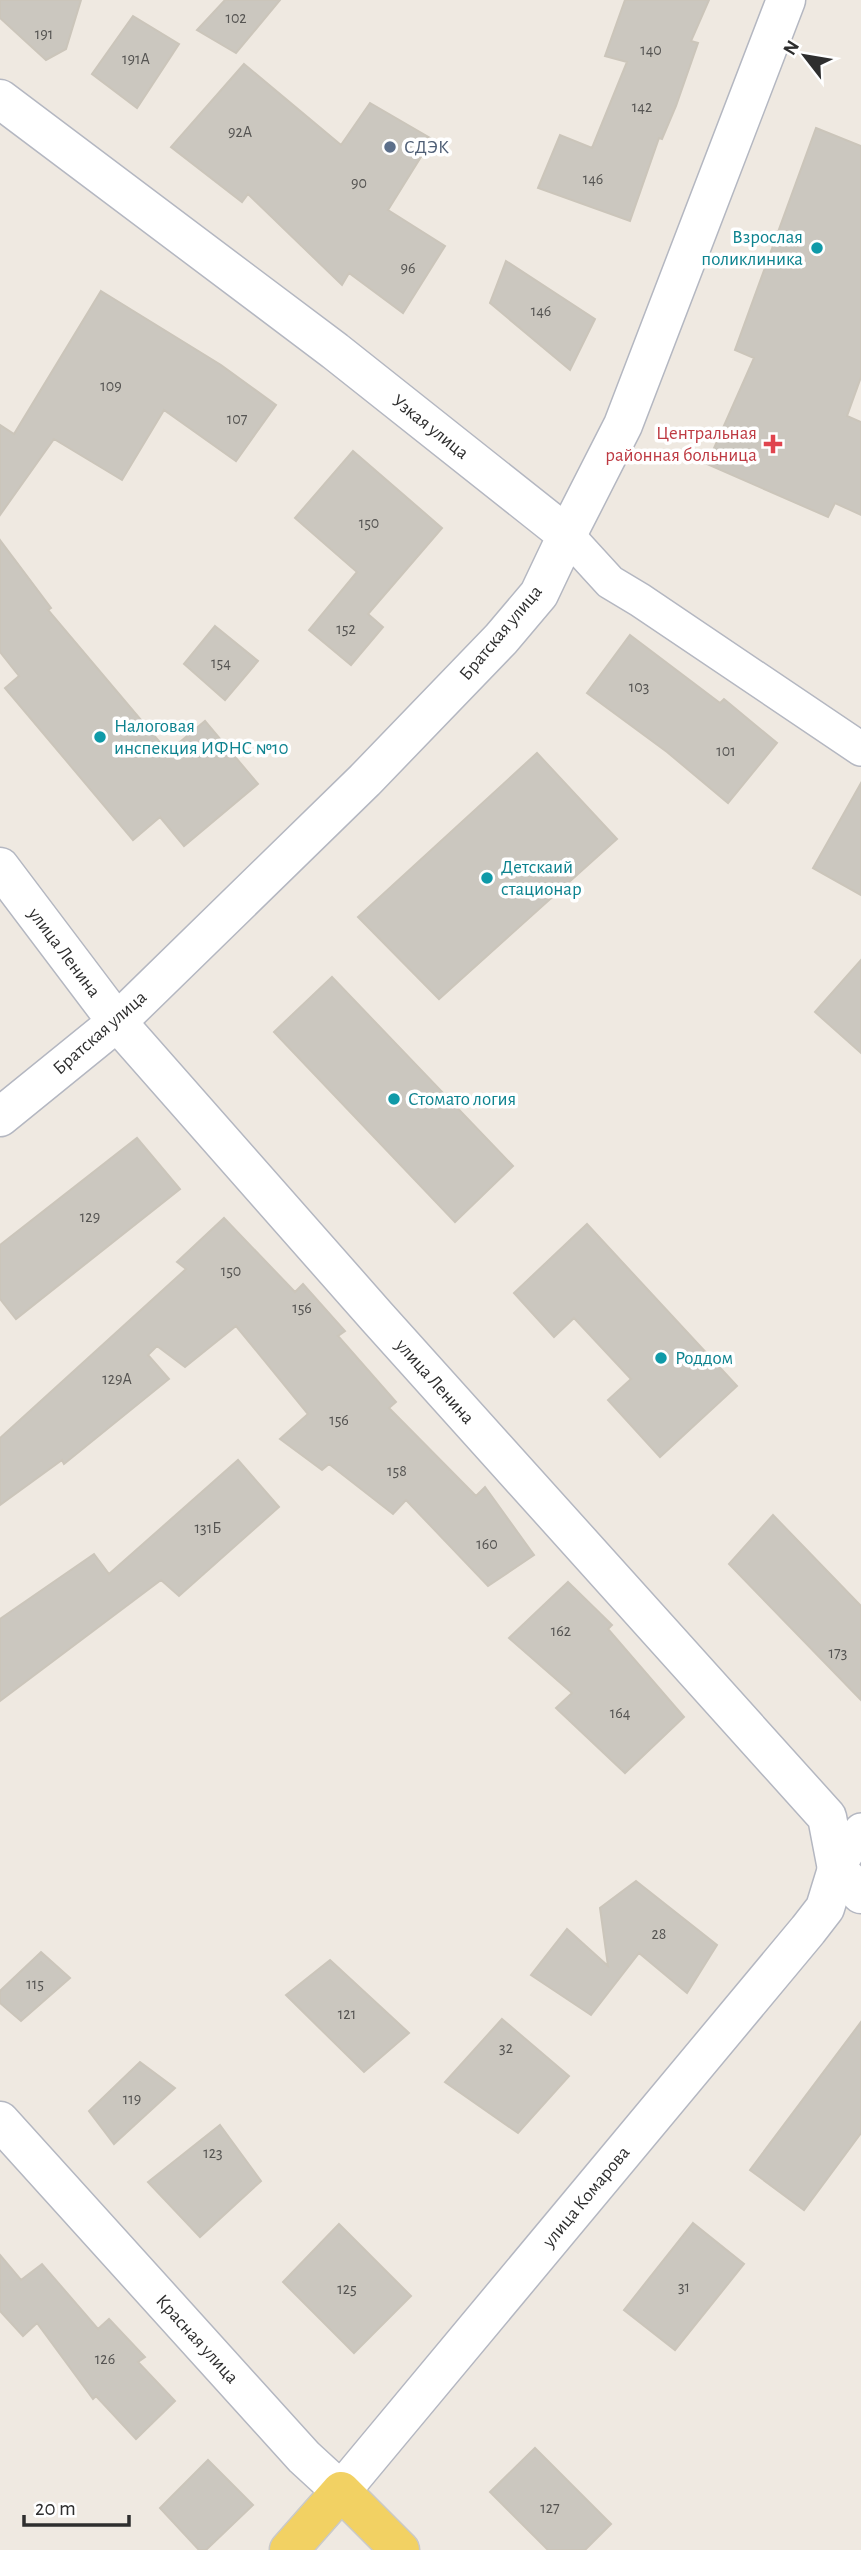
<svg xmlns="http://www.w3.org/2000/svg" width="861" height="2550" font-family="'Alegreya Sans',sans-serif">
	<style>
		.building { fill: #cbc7bf; stroke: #cbc5ba; stroke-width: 2 }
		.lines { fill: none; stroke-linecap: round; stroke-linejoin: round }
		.minor-casing { stroke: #b4b7c1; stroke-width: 36 }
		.tertiary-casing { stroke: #b4b7c1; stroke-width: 41 }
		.secondary-casing { stroke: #b4b7c1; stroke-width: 41 }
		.primary-casing { stroke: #c9c9c9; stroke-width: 41 }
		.minor { stroke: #fff; stroke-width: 33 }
		.tertiary { stroke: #fff; stroke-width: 38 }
		.secondary { stroke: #fff; stroke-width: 38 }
		.primary { stroke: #f2d163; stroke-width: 38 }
		.service-dot { fill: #5c6f8a; stroke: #fff; stroke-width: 2.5 }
		.culture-dot { fill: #0f9aa8; stroke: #fff; stroke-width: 2.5 }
		.health-dot { fill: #e0444e; stroke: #fff; stroke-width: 2.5 }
		.labels { text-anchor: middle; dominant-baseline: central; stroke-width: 7; stroke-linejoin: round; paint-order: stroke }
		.number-label { font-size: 16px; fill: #555452 }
		.service-label { font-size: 19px; fill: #4e5e75; stroke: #fff; text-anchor: start }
		.culture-label { font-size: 19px; fill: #0d838f; stroke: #fff; text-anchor: start }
		.street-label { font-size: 19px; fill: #2e2e2e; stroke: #fff }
		.health-label { font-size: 19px; fill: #be3a42; stroke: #fff; text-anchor: end }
	</style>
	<rect width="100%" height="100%" fill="#efe9e1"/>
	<!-- building -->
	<path class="building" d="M0 0H81L66 49 46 60 0 18Z
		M225 0H280L236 53 197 30Z
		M625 0H709L691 41 698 43 676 106 662 139 659 138 630 221 538 188 560 135 592 148 627 62 605 56Z
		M133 16 179 44 137 108 92 74Z
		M244 64 341 145 370 103 432 139 388 210 445 246 403 313 349 273 342 285 248 194 242 202 171 147Z
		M816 128 861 146V377L847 416 861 422V515L835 503 828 517 707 464 754 358 735 350Z
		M506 261 595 319 570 370 490 303Z
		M101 291 221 365 276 405 236 461 164 410 122 480 54 439 0 515V425L14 434Z
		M353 451 442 528 368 614 383 627 351 665 309 630 357 572 295 518Z
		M0 540 51 608 48 610 168 752 205 721 258 784 184 846 160 817 133 840 5 688 19 676 0 652Z
		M215 626 258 661 225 700 184 664Z
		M630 635 720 703 724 699 777 743 728 803 667 752 587 693Z
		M537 753 617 839 439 999 358 917Z
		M861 783V895L813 868Z
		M861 960V1053L815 1012Z
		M332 977 513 1166 455 1222 274 1032Z
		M137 1138 180 1189 16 1319 0 1299V1245Z
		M224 1218 295 1292 303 1284 345 1331 338 1336 396 1402 389 1408 476 1496 485 1487 534 1555 488 1586 406 1500 393 1514 329 1464 322 1470 280 1439 308 1414 236 1326 185 1367 157 1346 148 1355 169 1379 64 1464 62 1460 0 1505V1438L186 1269 177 1262Z
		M587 1224 737 1386 660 1457 608 1400 631 1379 574 1318 554 1337 514 1293Z
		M238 1460 279 1507 179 1596 161 1580 0 1701V1619L94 1554 109 1574Z
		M773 1515 861 1606V1700L729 1564Z
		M568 1582 612 1625 608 1629 684 1717 625 1773 556 1708 572 1693 509 1638Z
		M636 1881 717 1945 687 1993 639 1953 591 2015 531 1975 567 1929 608 1966 600 1908Z
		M41 1952 70 1978 21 2021 0 2003V1991Z
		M330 1960 409 2033 364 2072 286 1995Z
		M502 2019 569 2076 518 2133 445 2082Z
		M861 2022V2133L804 2210 750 2170Z
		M140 2062 175 2088 114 2144 89 2111Z
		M220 2125 261 2181 200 2237 148 2182Z
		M693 2223 744 2264 675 2350 624 2310Z
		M339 2224 411 2296 354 2353 283 2282Z
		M0 2255 21 2280 42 2264 98 2329 109 2319 145 2357 138 2362 175 2401 136 2439 96 2396 93 2399 37 2323 23 2336 0 2311Z
		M535 2448 611 2524 585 2550H548L490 2492Z
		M208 2460 253 2505 206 2550H199L160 2508Z"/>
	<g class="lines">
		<defs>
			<path id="minor" d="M567 535 610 582 640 600 861 749
				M837 1869 861 1830"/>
			<g id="tertiary">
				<path d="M567 535 623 425 786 0"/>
				<path id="s1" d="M117 1022 377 1317 827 1817 837 1869 861 1894"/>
				<path id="s2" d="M341 2491 808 1930 825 1908 837 1869"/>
			</g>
			<g id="secondary">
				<path id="s3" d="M0 99 335 351 567 535 539 594 501 639 365 780 117 1022 0 1117"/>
				<path id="s4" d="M0 867 117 1022"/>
				<path id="s5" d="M0 2121 304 2457 341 2491"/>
			</g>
			<path id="primary" d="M289 2550 341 2491 400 2550"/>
		</defs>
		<!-- minor casing -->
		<use href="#minor" class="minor-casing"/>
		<!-- tertiary casing -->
		<use href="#tertiary" class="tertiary-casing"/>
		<!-- secondary casing -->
		<use href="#secondary" class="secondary-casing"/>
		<!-- primary casing -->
		<use href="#primary" class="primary-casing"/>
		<!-- minor -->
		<use href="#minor" class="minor"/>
		<!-- tertiary -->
		<use href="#tertiary" class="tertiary"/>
		<!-- secondary -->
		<use href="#secondary" class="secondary"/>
		<!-- primary -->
		<use href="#primary" class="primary"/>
	</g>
	<!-- markers -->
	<circle class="service-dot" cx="390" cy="147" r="7"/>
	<g class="culture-dot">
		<circle cx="817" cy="248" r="7"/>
		<circle cx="100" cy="737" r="7"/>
		<circle cx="487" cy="878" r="7"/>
		<circle cx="394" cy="1099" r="7"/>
		<circle cx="661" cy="1358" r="7"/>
	</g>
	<path class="health-dot" d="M769.5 433.5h7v7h7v7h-7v7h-7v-7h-7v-7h7z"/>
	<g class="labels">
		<!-- number labels -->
		<g class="number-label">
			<text x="236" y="18">102</text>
			<text x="44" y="34">191</text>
			<text x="651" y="50">140</text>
			<text x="136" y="59">191А</text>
			<text x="642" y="107">142</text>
			<text x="240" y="132">92А</text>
			<text x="593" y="179">146</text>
			<text x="359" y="183">90</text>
			<text x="408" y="268">96</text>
			<text x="541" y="311">146</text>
			<text x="111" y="386">109</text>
			<text x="237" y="419">107</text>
			<text x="369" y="523">150</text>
			<text x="346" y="629">152</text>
			<text x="221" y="663">154</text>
			<text x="639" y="687">103</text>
			<text x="726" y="751">101</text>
			<text x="90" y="1217">129</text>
			<text x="231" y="1271">150</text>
			<text x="302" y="1308">156</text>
			<text x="117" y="1379">129А</text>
			<text x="339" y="1420">156</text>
			<text x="397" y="1471">158</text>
			<text x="208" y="1528">131Б</text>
			<text x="487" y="1544">160</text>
			<text x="561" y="1631">162</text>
			<text x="838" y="1653">173</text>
			<text x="620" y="1713">164</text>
			<text x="659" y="1934">28</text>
			<text x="35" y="1984">115</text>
			<text x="347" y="2014">121</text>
			<text x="506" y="2048">32</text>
			<text x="132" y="2099">119</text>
			<text x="213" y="2153">123</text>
			<text x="684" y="2287">31</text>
			<text x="347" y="2289">125</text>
			<text x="105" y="2359">126</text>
			<text x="550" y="2508">127</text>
		</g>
		<!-- service labels -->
		<g class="service-label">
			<text x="404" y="147">СДЭК</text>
		</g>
		<!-- culture labels -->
		<g class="culture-label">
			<text x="803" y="237" text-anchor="end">Взрослая<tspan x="803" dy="22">поликлиника</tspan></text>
			<text x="114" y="726">Налоговая<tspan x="114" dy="22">инспекция ИФНС №10</tspan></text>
			<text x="501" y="867">Детскаий<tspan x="501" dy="22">стационар</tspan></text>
			<text x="408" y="1099">Стомато логия</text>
			<text x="675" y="1358">Роддом</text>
		</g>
		<!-- street labels -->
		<g class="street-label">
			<text stroke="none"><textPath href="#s3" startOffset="541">Узкая улица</textPath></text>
			<text transform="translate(501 633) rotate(-50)">Братская улица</text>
			<text stroke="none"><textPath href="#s4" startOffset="107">улица Ленина</textPath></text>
			<text transform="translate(100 1033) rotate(-41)">Братская улица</text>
			<text stroke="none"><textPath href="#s1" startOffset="480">улица Ленина</textPath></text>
			<text stroke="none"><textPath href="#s2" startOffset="383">улица Комарова</textPath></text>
			<text stroke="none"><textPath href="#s5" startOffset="294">Красная улица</textPath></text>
		</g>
		<!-- health labels -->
		<g class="health-label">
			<text x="757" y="433">Центральная<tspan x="757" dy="22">районная больница</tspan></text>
		</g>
	</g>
	<!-- north arrow -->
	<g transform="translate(805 56) rotate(301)" stroke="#ffffff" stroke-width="5" paint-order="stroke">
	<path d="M0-5L12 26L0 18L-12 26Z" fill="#2e2e2e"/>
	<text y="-10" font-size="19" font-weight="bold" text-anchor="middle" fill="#2e2e2e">N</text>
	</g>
	<!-- scale -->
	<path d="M24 2515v10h105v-10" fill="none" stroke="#2e2e2e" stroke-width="3.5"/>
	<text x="35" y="2515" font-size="21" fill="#2e2e2e" stroke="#ffffff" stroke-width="5" paint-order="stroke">20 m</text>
</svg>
